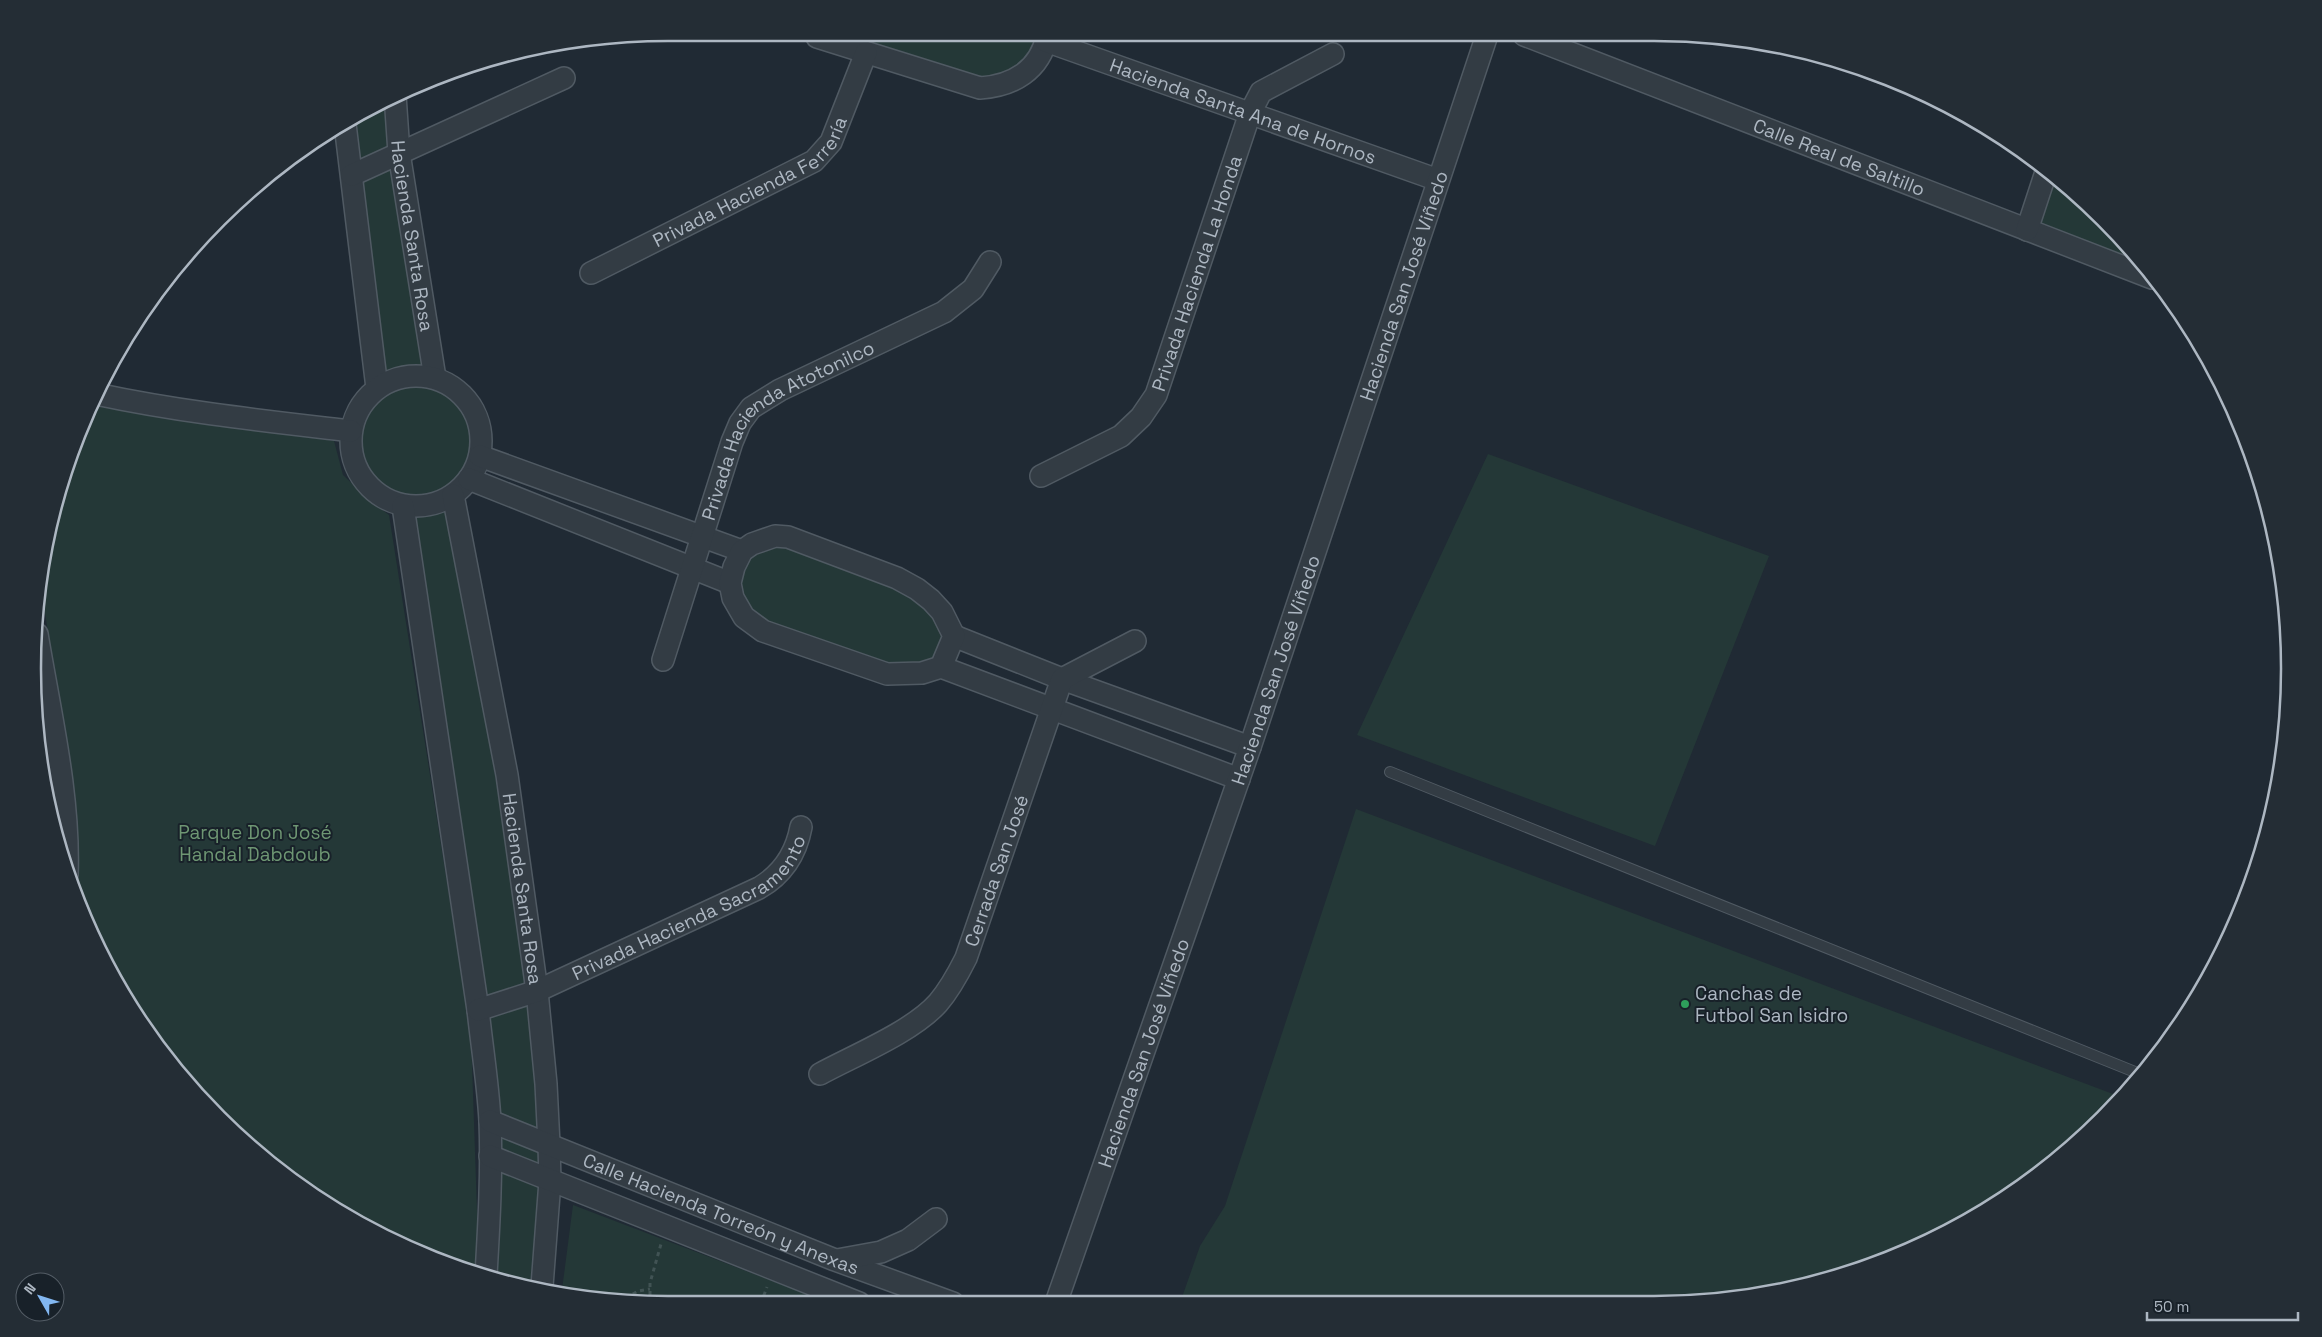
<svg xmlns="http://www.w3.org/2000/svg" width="2322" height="1337" font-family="'Space Grotesk',sans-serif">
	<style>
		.green { fill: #243837 }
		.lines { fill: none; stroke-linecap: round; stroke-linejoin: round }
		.lane-casing { stroke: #505a63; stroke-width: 12 }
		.street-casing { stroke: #505a63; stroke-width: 24 }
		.path { stroke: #415354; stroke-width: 3; stroke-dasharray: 4 4; stroke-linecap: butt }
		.lane { stroke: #333c44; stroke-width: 10 }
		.street { stroke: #333c44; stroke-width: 21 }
		.leisure-dot { fill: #2e9e5b; stroke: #182129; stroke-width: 2 }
		.labels { text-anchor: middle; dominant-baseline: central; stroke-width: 4; stroke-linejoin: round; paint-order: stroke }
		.street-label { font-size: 19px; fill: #adb7c2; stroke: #182129 }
		.park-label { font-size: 19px; fill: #6e9673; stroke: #182129 }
		.poi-label { font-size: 19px; fill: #adb7c2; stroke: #182129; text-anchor: start }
		.rim { fill: none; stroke: #adb7c2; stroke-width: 2.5 }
	</style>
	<rect width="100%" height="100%" fill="#202a34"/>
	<!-- green -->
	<path class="green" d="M1041 36 1029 64 982 84 831 37Z
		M387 98 393 147 356 167 352 120Z
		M395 160 429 371C411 371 395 368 381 381L359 178Z
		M2054 179 2103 219 2144 268 2038 228Z
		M356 441a58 58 0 1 1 116 0a58 58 0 1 1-116 0Z
		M92 403 334 441 343 475 368 499 389 515 471 1035 478 1240 474 1273 464 1271 315 1197 249 1146 164 1056 118 986 74 889 65 735 42 595 54 504Z
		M1488 454 1769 556 1655 846 1357 735Z
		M450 503 530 987 541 1131 537 1285 490 1276 496 1168 408 512 439 509Z
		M782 541 919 595 947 636 940 656 922 667 887 670 745 612 736 586 748 555Z
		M1356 809 2121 1097 2103 1118 1972 1219 1858 1271 1695 1303H1180L1200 1246 1225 1206Z
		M573 1205 830 1303H627L562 1290Z"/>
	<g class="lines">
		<defs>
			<path id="lane" d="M1390 772 2140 1074"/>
			<g id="street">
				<path id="s1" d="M1524 35 2152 278"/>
				<path d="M817 37 980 88C1013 86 1040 70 1047 36"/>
				<path id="s2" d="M1046 41 1438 180"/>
				<path id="s3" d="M395 95 399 153 435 378"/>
				<path d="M345 124 377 388"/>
				<path d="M352 175 564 78"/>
				<path d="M2027 230 2046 172"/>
				<path id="s4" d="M591 273 814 161 831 142 866 53"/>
				<circle cx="416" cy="441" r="65"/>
				<path d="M96 394C180 412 265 421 351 431"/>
				<path d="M480 456 742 551"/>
				<path id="s5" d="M1041 476 1121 436 1141 417 1156 395 1250 113 1261 92 1333 54"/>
				<path d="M469 479 730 583"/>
				<path id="s6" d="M453 495 507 775 537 991 546 1084 549 1145 550 1181 542 1286"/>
				<path d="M403 506 478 1010C482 1047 488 1084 490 1121 492 1172 489 1224 486 1275"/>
				<path d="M37 634C50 713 70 795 67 875"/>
				<path d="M954 636 1062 679 1250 747"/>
				<path id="s7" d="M663 660 732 442 740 423 751 408 780 390 944 312 973 289 990 262"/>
				<path d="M941 667 954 636 942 612 931 600 917 589 897 578 788 537 775 536 752 544 742 551 734 567 730 583 733 598 744 617 763 631 887 674 922 673 941 667 1239 779"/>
				<path id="s8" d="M478 1010 537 991 759 888C783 874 796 854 801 827"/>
				<path id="s9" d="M820 1074C855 1055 912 1032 938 1003 950 989 958 974 966 958L1062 679 1135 641"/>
				<path id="s10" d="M490 1121 835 1260 953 1303"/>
				<path d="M490 1156 859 1303"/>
				<path d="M837 1260 881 1252 908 1240 936 1219"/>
				<path id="s11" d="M1056 1303 1250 747 1487 35"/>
			</g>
		</defs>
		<!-- lane casing -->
		<use href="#lane" class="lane-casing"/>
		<!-- street casing -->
		<use href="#street" class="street-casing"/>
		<!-- path -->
		<path class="path" d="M619 1302 638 1291 650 1289
			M650 1303V1283L661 1244
			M761 1303 767 1287"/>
		<!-- lane -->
		<use href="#lane" class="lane"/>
		<!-- street -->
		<use href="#street" class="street"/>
	</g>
	<!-- markers -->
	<circle class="leisure-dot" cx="1685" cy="1004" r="5"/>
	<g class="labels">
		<!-- street labels -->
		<g class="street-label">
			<text stroke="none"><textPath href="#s2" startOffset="209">Hacienda Santa Ana de Hornos</textPath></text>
			<text stroke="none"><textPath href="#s1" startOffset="338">Calle Real de Saltillo</textPath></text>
			<text stroke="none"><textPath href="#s4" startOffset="186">Privada Hacienda Ferrería</textPath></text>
			<text stroke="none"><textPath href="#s3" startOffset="142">Hacienda Santa Rosa</textPath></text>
			<text stroke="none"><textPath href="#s5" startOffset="272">Privada Hacienda La Honda</textPath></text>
			<text stroke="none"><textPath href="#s11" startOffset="1075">Hacienda San José Viñedo</textPath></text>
			<text stroke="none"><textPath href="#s7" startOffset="276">Privada Hacienda Atotonilco</textPath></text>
			<text stroke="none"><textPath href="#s11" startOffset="670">Hacienda San José Viñedo</textPath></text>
			<text stroke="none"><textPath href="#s9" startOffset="284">Cerrada San José</textPath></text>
			<text stroke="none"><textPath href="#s6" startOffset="400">Hacienda Santa Rosa</textPath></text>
			<text stroke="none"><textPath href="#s8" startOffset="238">Privada Hacienda Sacramento</textPath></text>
			<text stroke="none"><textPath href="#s11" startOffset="265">Hacienda San José Viñedo</textPath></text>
			<text stroke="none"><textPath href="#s10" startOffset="249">Calle Hacienda Torreón y Anexas</textPath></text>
		</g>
		<!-- park labels -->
		<g class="park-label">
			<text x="255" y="832">Parque Don José<tspan x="255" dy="22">Handal Dabdoub</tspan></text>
		</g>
		<!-- poi labels -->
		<g class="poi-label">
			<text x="1695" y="993">Canchas de<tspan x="1695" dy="22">Futbol San Isidro</tspan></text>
		</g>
	</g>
	<!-- crop -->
	<path d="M0 0H2322V1337H0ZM668 41H1654A627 627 0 0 1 2281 668V669A627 627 0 0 1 1654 1296H668A627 627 0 0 1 41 669V668A627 627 0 0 1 668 41Z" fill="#242d35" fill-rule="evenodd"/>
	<path class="rim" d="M668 41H1654A627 627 0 0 1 2281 668V669A627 627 0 0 1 1654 1296H668A627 627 0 0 1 41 669V668A627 627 0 0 1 668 41Z"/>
	<!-- north arrow -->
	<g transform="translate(40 1297) rotate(309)"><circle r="24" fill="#182129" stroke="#545d66"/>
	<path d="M0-4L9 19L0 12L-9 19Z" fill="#82b7f1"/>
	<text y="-8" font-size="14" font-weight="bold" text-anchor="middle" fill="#adb7c2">N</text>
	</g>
	<!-- scale -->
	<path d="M2147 1312v8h151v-8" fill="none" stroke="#adb7c2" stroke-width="2.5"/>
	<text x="2154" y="1312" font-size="15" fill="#adb7c2" stroke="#182129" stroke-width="4" paint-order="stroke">50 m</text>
</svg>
